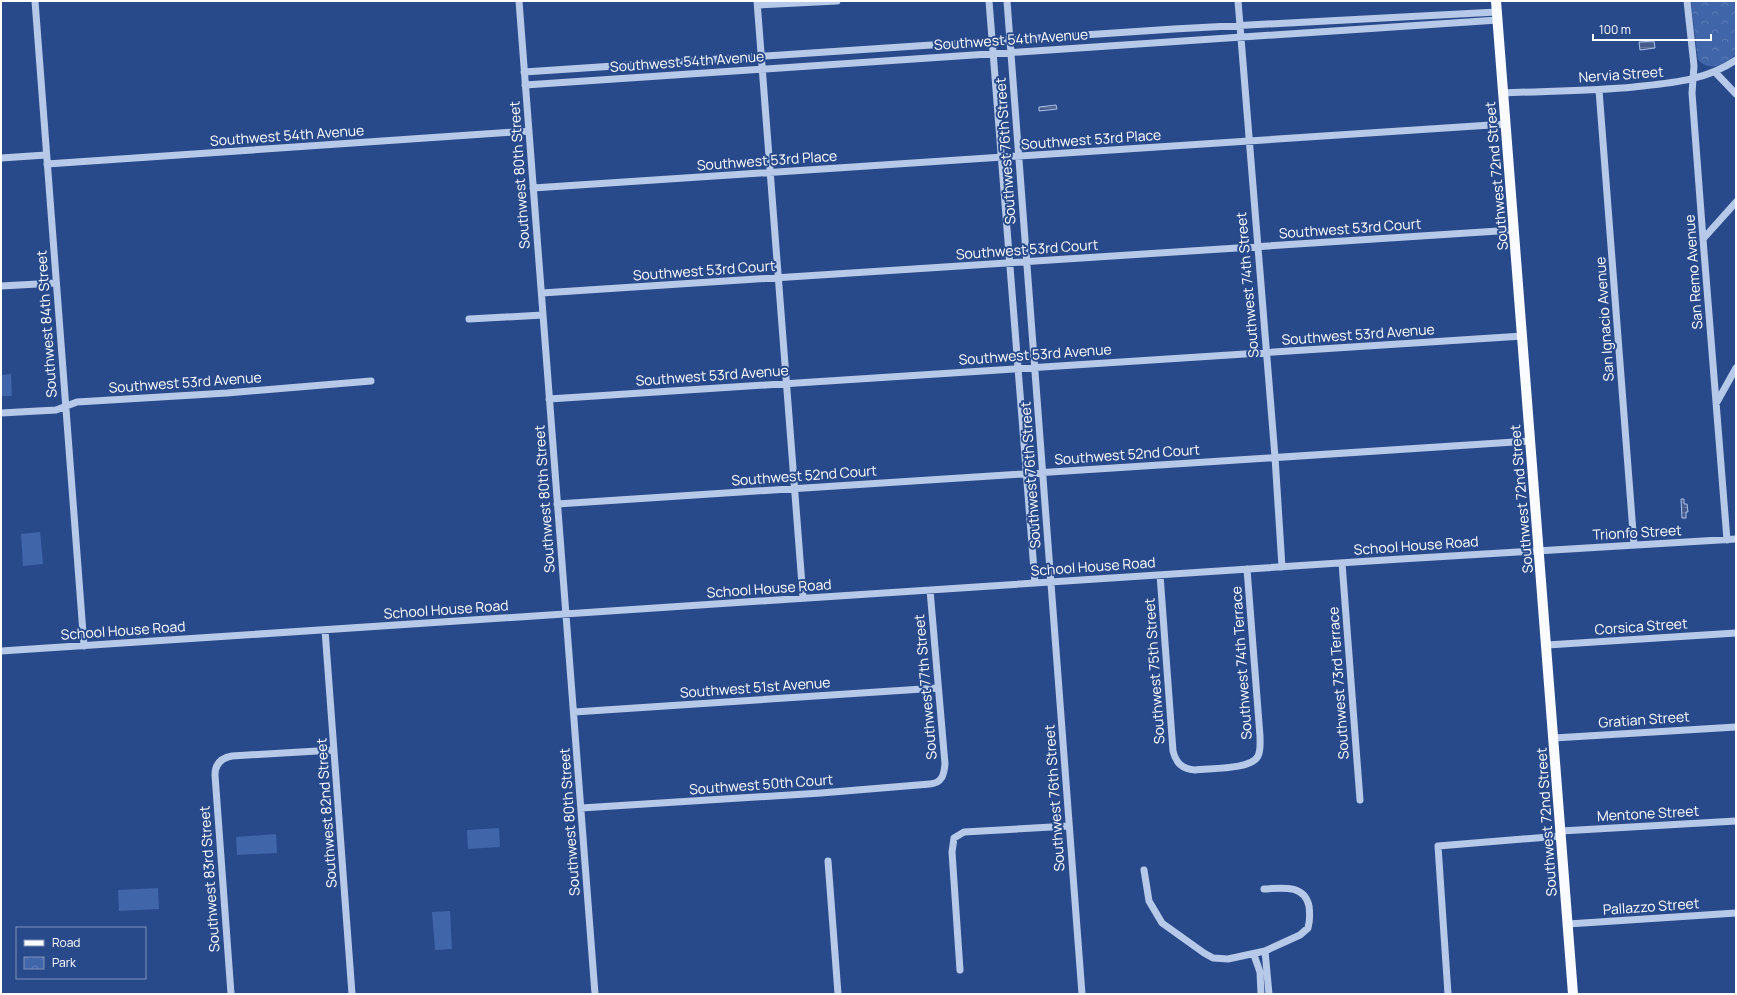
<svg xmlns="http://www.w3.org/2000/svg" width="1737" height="995" font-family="Manrope,sans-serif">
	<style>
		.park { fill: url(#park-crowns) }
		.garden { fill: #4065a9 }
		.water { fill: url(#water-rules); stroke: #abc2ea }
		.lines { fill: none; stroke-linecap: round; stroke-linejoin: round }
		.minor { stroke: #b6c9e9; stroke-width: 7 }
		.major { stroke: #f9fbfe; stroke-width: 10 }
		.labels { text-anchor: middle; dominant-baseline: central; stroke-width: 4; stroke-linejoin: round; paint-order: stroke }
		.street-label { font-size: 14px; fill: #fff; stroke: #284a8b }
	</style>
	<defs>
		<pattern id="park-crowns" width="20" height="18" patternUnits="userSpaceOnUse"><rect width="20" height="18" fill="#4065a9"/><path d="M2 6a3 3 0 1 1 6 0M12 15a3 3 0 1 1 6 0" fill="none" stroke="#5d7cb6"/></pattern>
		<pattern id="water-rules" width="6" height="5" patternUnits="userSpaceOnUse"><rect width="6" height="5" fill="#455c8b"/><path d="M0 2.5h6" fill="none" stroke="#61749c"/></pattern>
	</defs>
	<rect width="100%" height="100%" fill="#284a8b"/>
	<!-- park -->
	<path class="park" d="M1691 1H1736V54C1724 64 1711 73 1698 60Z"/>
	<!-- garden -->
	<path class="garden" d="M11 374 12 396H1V375Z
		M40 532 43 564 23 566 21 534Z
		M499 828 500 847 468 849 467 830Z
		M276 834 277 853 237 855 236 837Z
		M158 888 159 909 119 911 118 890Z
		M450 911 452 949 435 950 432 912Z"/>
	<!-- water -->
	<path class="water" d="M1654 41 1655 48 1640 50 1639 42Z
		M1056 105 1057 109 1039 111V107Z
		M1681 499H1684V504H1687L1688 512H1686V518H1682Z"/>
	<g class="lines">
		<!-- minor -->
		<path class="minor" d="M35 1 84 646
			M519 1 595 994
			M757 1 803 598
			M989 1 1035 583
			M1007 1 1082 994
			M1238 1 1275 457 1282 567
			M1687 1 1694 66 1692 93 1703 239 1727 540
			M758 5 837 1
			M524 72 1174 29 1497 12
			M1715 72 1736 94
			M525 85 1498 20
			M1599 90 1634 545
			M1503 93C1547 91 1591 91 1634 87 1671 83 1705 81 1736 60
			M1 158 46 155
			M47 164 529 131
			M533 188 1506 124
			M1703 239 1736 202
			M1 286 56 283
			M542 293 1514 230
			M469 319 543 315
			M549 399 1523 336
			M1717 402 1736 368
			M1 413 56 410 77 402 227 393 371 381
			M557 504 1531 441
			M1342 563 1360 800
			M1160 575 1173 751C1176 763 1182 769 1195 770 1209 768 1252 770 1258 756 1261 750 1260 743 1260 736L1247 569
			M325 630 352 994
			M1547 645 1736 633
			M1 651 1401 559 1736 539
			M574 712 938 688
			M1554 738 1736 727
			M581 808 821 793 930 784C942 783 944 775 945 764L930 590
			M1561 831 1736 821
			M828 861 838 994
			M1144 870 1149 901 1162 923 1204 953 1213 958 1228 959 1265 951 1300 935 1308 928C1310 921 1310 914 1309 906 1304 884 1282 888 1264 889
			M1568 924 1736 913
			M1265 951 1269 994
			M1254 955 1260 972 1261 994
			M960 970 952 852 954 838 964 832 1069 826
			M231 994 215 775C215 764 221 758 232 756L334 750
			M1448 994 1438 846 1561 836"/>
		<!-- major -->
		<path class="major" d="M1496 1 1573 994"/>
	</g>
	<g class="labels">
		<!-- street labels -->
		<g class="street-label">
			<text transform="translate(1011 39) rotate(-4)">Southwest 54th Avenue</text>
			<text transform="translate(687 61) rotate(-4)">Southwest 54th Avenue</text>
			<text transform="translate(1621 74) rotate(-4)">Nervia Street</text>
			<text transform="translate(287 135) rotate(-4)">Southwest 54th Avenue</text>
			<text transform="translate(1091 139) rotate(-4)">Southwest 53rd Place</text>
			<text transform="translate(1005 151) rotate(-94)">Southwest 76th Street</text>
			<text transform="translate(767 160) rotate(-4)">Southwest 53rd Place</text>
			<text transform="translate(519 175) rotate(-94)">Southwest 80th Street</text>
			<text transform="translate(1496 176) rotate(-95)">Southwest 72nd Street</text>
			<text transform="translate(1350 228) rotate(-4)">Southwest 53rd Court</text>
			<text transform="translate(1027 249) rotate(-4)">Southwest 53rd Court</text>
			<text transform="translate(704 270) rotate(-4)">Southwest 53rd Court</text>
			<text transform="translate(1693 272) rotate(-94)">San Remo Avenue</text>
			<text transform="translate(1247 285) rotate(-95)">Southwest 74th Street</text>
			<text transform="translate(1604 319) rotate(-94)">San Ignacio Avenue</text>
			<text transform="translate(46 324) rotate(-94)">Southwest 84th Street</text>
			<text transform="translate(1358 334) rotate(-4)">Southwest 53rd Avenue</text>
			<text transform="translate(1035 354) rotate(-4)">Southwest 53rd Avenue</text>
			<text transform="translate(712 375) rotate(-4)">Southwest 53rd Avenue</text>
			<text transform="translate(185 382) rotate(-4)">Southwest 53rd Avenue</text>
			<text transform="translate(1127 454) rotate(-4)">Southwest 52nd Court</text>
			<text transform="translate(804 475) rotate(-4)">Southwest 52nd Court</text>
			<text transform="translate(1030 475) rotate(-94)">Southwest 76th Street</text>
			<text transform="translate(544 499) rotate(-94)">Southwest 80th Street</text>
			<text transform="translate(1521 499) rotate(-95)">Southwest 72nd Street</text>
			<text transform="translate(1637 532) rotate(-3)">Trionfo Street</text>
			<text transform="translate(1416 545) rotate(-4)">School House Road</text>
			<text transform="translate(1093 566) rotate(-4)">School House Road</text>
			<text transform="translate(769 588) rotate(-4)">School House Road</text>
			<text transform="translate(446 609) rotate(-4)">School House Road</text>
			<text transform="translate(1641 626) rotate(-4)">Corsica Street</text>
			<text transform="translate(123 630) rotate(-4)">School House Road</text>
			<text transform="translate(1241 663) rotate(-94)">Southwest 74th Terrace</text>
			<text transform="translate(1154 671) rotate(-94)">Southwest 75th Street</text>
			<text transform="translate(1338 683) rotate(-94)">Southwest 73rd Terrace</text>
			<text transform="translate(755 687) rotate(-4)">Southwest 51st Avenue</text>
			<text transform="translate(925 687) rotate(-95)">Southwest 77th Street</text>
			<text transform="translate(1644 719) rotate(-4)">Gratian Street</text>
			<text transform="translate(761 784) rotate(-4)">Southwest 50th Court</text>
			<text transform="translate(1054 798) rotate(-94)">Southwest 76th Street</text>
			<text transform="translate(326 813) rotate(-94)">Southwest 82nd Street</text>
			<text transform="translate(1648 813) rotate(-3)">Mentone Street</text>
			<text transform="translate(569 822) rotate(-94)">Southwest 80th Street</text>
			<text transform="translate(1546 822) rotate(-94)">Southwest 72nd Street</text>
			<text transform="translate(209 879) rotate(-94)">Southwest 83rd Street</text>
			<text transform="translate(1651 906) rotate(-4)">Pallazzo Street</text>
		</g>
	</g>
	<!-- border -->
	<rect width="1737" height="995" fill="none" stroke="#ffffff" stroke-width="4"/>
	<!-- legend -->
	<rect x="16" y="927" width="130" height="52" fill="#284a8b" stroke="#7e92b9"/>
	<rect x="24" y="940" width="20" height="6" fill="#f9fbfe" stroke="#7e92b9"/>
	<text x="52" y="947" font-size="12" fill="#ffffff">Road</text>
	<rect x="24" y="957" width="20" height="12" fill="url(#park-crowns)" stroke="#7e92b9"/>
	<text x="52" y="967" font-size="12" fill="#ffffff">Park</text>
	<!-- scale -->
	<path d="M1593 34v6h118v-6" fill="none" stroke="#ffffff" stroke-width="2"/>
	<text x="1599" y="34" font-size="12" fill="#ffffff" stroke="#284a8b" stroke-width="3" paint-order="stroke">100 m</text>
</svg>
